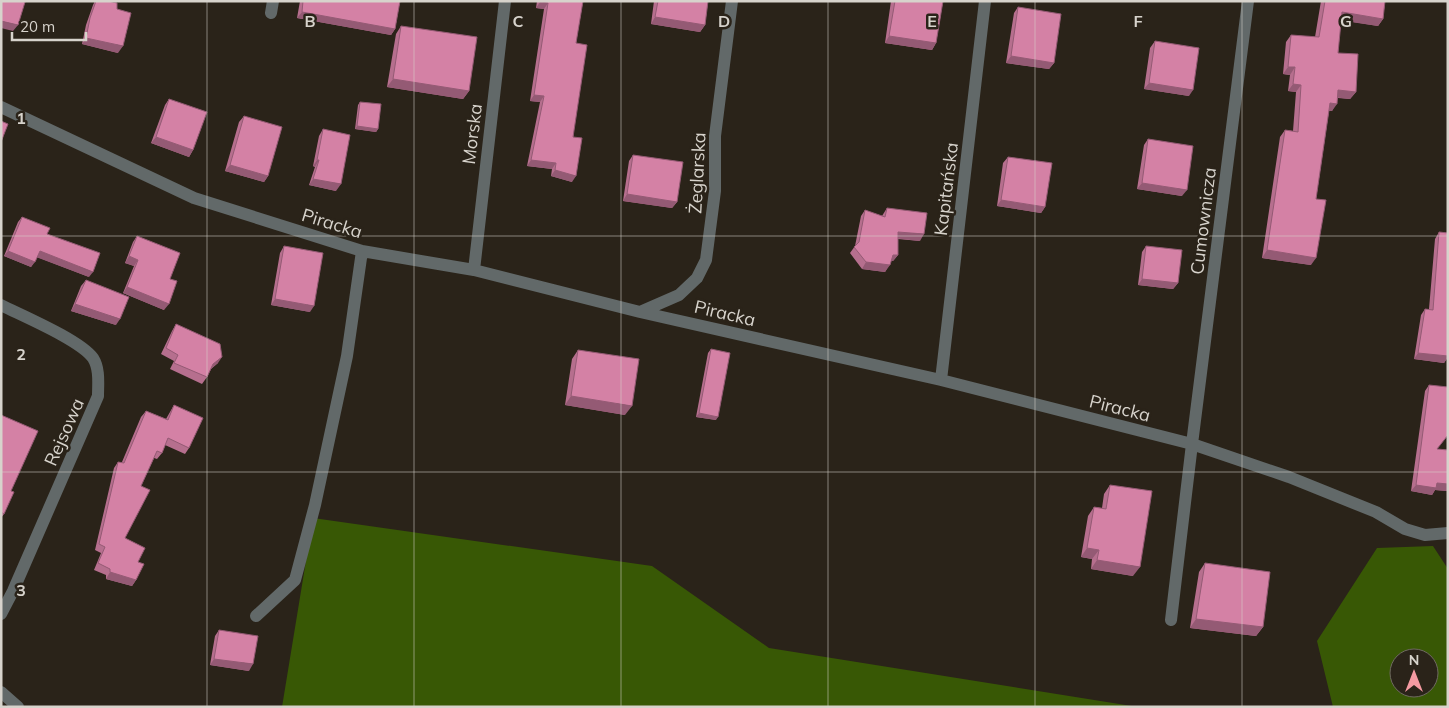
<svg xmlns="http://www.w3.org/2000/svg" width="1449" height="708" font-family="Mulish,sans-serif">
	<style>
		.forest { fill: #385805; fill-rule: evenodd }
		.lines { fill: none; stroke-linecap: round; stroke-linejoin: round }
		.minor { stroke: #626969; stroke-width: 12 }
		.wall { fill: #b66f8e }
		.shaded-wall { fill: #945a74 }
		.building { fill: #d481a5; stroke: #945a74 }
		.grid { fill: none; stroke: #d7d3cc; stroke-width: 1; stroke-opacity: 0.55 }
		.labels { text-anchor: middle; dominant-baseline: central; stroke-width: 5; stroke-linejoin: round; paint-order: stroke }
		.street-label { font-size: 18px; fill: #d7d3cc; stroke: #2a2319 }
		.grid-label { font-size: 16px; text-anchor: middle; font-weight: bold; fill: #d7d3cc; stroke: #2a2319; stroke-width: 5; stroke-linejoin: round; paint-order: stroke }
	</style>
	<rect width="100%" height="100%" fill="#2a2319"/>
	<!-- forest -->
	<path class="forest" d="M313 518 652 566 769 648 1138 707H282Z
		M1433 546 1448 569V707H1333L1317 641 1377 548ZM1399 658H1429V688H1399Z"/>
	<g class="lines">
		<!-- minor -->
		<path class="minor" d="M271 13 273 1
			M1 107 194 198 362 251 474 270 640 312 941 380 1192 444 1289 477 1376 512 1405 529 1425 535 1448 533
			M474 270 505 1
			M1 305C23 316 80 340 93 358 100 369 98 384 98 396L13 591 1 614
			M640 312 679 295 697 278 706 260 715 191V136L732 1
			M941 380 985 1
			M256 616 295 580 315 505 347 356 362 251
			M1171 620 1192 444 1248 1
			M1 692 18 707"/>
	</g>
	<!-- wall -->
	<path class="wall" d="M95 1H108L118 53 82 44 86 25 93 5Z
		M300 1H400L395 29 391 35 297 18Z
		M537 1H583L576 43 572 182 551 176 552 169 527 166 540 102 530 101 544 9 536 8Z
		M654 1H708L705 25 700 32 651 24Z
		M891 1H943L936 43 932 50 885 43Z
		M1321 1H1385L1383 19 1378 26 1341 20 1338 53 1356 92 1350 99 1338 98 1332 111H1329L1316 199 1311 265 1262 258 1280 137 1285 130 1293 131 1296 92 1288 91 1290 75 1283 74 1286 42 1291 35 1315 37Z
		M1018 7 1054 63 1049 69 1006 63 1014 13Z
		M401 26 469 91 463 99 387 87 396 34Z
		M1155 41 1189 96 1144 89 1150 48Z
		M169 99 193 150 189 157 151 143 165 105Z
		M360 102 378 129 376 132 355 129 358 105Z
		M244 116 268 176 264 182 225 171 239 122Z
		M323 129 336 191 309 185 315 167 313 166 319 136Z
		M1148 139 1182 196 1137 189 1144 145Z
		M633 155 677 202 672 208 623 201 629 161Z
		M1008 157 1045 207 1041 213 997 206 1003 163Z
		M887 208 920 241 898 239V255L893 261H891L885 272 862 269 850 253 855 246 861 216 865 210 882 216Z
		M22 217 47 234 89 277 37 257 31 267 4 256 18 222Z
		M1447 227H1448V357L1444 363 1414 359 1421 315 1425 309H1429L1435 239 1439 232 1447 233Z
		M137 236 170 279 164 310 123 293 134 266 125 263 133 242Z
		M284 246 310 312 271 305 280 253Z
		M1146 246 1178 283 1173 289 1138 285 1142 252Z
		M86 280 116 325 71 311 81 286Z
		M176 324 218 363 211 369 207 377 202 384 170 369 174 361 161 354 172 331Z
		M711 349 716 420 696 417 708 353Z
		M578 350 625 415 565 405 572 359Z
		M1429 385 1437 449 1448 450V489L1447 491 1435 490 1432 495 1411 491 1425 391Z
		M174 405 189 448 185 454 165 445 162 453 157 459 154 458 141 486 125 538 138 562 136 580 132 586 106 579V575L94 570 101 553 95 550 114 468 118 462H122L141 417 146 411 166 419Z
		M1 415 11 491 4 514 1 518Z
		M1110 485 1133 576 1091 569 1092 559 1081 557 1088 516 1094 507 1102 508 1104 494Z
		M1205 563 1263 627 1256 636 1190 628 1199 572Z
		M219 630 249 671 210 665 215 636Z"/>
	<!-- shaded-wall -->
	<path class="shaded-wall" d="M540 2 548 3 544 9 536 8Z
		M302 12 395 29 391 35 297 18Z
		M1342 12 1383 19 1378 26 1337 20Z
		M655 17 705 25 700 32 651 24Z
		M1 21 18 25 13 31 1 28Z
		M889 36 936 43 932 50 885 43Z
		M86 38 123 46 118 53 82 44Z
		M1011 56 1054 63 1049 69 1006 63Z
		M1288 67H1295L1290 75 1283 74Z
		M393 79 469 91 463 99 387 87Z
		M1149 83 1193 90 1189 96 1144 89Z
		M1293 84 1301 85 1296 92 1288 91Z
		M1338 90 1356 92 1350 99 1333 97Z
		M534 95 544 96 540 102 530 101Z
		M1330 103 1337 104 1332 111H1325Z
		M357 126 378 129 376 132 355 129Z
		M156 137 193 150 189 157 151 143Z
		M317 160H319L315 167 313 166Z
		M531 160 556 163 552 169 527 166Z
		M230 165 268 176 264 182 225 171Z
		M555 170 576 176 572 182 551 176Z
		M313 179 341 184 336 191 309 185Z
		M1142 183 1187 190 1182 196 1137 189Z
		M627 194 677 202 672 208 623 201Z
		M1001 200 1045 207 1041 213 997 206Z
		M898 232 924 234 920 241 893 238Z
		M1267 250 1316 258 1311 265 1262 258Z
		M8 251 35 262 31 267 4 256Z
		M40 251 93 272 89 277 36 257Z
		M893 255H898L893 261H888Z
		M129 256 138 260 134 266 125 263Z
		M866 262 890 265 885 272 862 269Z
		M1142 279 1178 283 1173 289 1138 285Z
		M127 287 169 304 164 310 123 293Z
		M275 299 314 306 310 312 271 305Z
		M75 304 120 319 116 325 71 311Z
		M1418 353 1448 356V357L1444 363 1414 359Z
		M222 357 218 363 208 371 213 364Z
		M571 396 632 406 625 415 565 405Z
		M699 413 718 417 716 420 696 417Z
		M1437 483 1448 484V489L1447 491 1435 490 1432 495 1411 491 1416 485Z
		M1087 548 1099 550 1092 559 1081 557Z
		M1097 560 1140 567 1133 576 1091 569Z
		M110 572 136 580 132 586 106 579Z
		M1196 619 1263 627 1256 636 1190 628Z
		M214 659 253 664 249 671 210 665Z"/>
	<!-- building -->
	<path class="building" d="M1 1H21L25 2 18 25 1 21Z
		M96 1H108L117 3V9L131 13 123 46 86 38 90 18Z
		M303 1H400L395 29 302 12Z
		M540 1H583L576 43 587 45 573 137 582 138 576 176 555 170 556 163 531 160 544 96 534 95 548 3 540 2Z
		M658 1H708L705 25 655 17Z
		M895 1H943L936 43 889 36Z
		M1325 1H1385L1383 19 1342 12 1338 53 1358 54 1356 92 1338 90 1337 104 1330 103 1316 199 1326 200 1316 258 1267 250 1285 130 1298 132 1301 85 1293 84 1295 67H1288L1291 35 1319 37Z
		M1018 7 1061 14 1054 63 1011 56Z
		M401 26 477 37 469 91 393 79Z
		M1155 41 1199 48 1193 90 1149 83Z
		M169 99 207 112 193 150 156 137Z
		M360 102 381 104 378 129 357 126Z
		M244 116 282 127 268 176 230 165Z
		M1 121 8 124 1 142Z
		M323 129 350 135 341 184 313 179 319 160H317Z
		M1148 139 1193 146 1187 190 1142 183Z
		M633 155 683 162 677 202 627 194Z
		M1008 157 1052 163 1045 207 1001 200Z
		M887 208 927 213 924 234 898 232V255H893L890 265 866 262 854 247 859 242 865 210 885 217Z
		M22 217 50 228 47 234 100 253 93 272 40 251 35 262 8 251Z
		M1439 232 1448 233V356L1418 353 1425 309 1433 310Z
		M137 236 180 253 170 279 177 281 169 304 127 287 138 260 129 256Z
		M284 246 323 253 314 306 275 299Z
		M1146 246 1182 250 1178 283 1142 279Z
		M86 280 129 297 120 319 75 304Z
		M176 324 220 344 222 357 213 364 207 377 174 363 178 355 166 348Z
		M711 349 730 353 718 417 699 413Z
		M578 350 639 359 632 406 571 396Z
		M1429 385 1448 387V435L1437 449 1448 450V484L1437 483 1436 488 1416 485Z
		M174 405 203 418 189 448 168 438 162 453 157 451 141 486 150 490 125 538 145 548 138 562 144 564 136 580 110 572V569L98 563 105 547 99 544 118 462 124 463 146 411 168 420Z
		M1 415 38 431 11 491 14 492 4 514 1 512Z
		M1110 485 1152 491 1140 567 1097 560 1099 550 1087 548 1094 507 1106 509Z
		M1205 563 1270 572 1263 627 1196 619Z
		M219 630 258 636 253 664 214 659Z"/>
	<!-- grid -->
	<path class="grid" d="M207 1V707M414 1V707M621 1V707M828 1V707M1035 1V707M1242 1V707M1 236H1448M1 472H1448"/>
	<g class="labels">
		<!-- street labels -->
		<g class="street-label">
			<text transform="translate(472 134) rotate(-83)">Morska</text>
			<text transform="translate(697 173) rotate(-87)">Żeglarska</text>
			<text transform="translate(946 189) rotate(-83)">Kapitańska</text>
			<text transform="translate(1203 221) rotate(-83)">Cumownicza</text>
			<text transform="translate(332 223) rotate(17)">Piracka</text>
			<text transform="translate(725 313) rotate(13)">Piracka</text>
			<text transform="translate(1120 408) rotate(14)">Piracka</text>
			<text transform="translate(64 432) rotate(-66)">Rejsowa</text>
		</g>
	</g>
	<g class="grid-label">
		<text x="310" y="27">B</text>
		<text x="518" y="27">C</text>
		<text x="724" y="27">D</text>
		<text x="932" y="27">E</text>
		<text x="1138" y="27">F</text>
		<text x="1346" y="27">G</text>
		<text x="21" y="124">1</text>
		<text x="21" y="360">2</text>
		<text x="21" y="596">3</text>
	</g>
	<!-- border -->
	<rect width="1449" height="708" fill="none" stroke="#d7d3cc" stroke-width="5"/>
	<!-- north arrow -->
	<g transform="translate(1414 673)"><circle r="24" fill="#2a2319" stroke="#6f6961"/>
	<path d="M0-4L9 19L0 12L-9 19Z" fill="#f49aa1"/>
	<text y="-8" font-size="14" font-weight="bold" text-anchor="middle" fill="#d7d3cc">N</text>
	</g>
	<!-- scale -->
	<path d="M12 32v8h74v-8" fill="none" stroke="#d7d3cc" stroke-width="2.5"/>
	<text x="20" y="32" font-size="15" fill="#d7d3cc" stroke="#2a2319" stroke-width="4" paint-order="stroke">20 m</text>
</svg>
